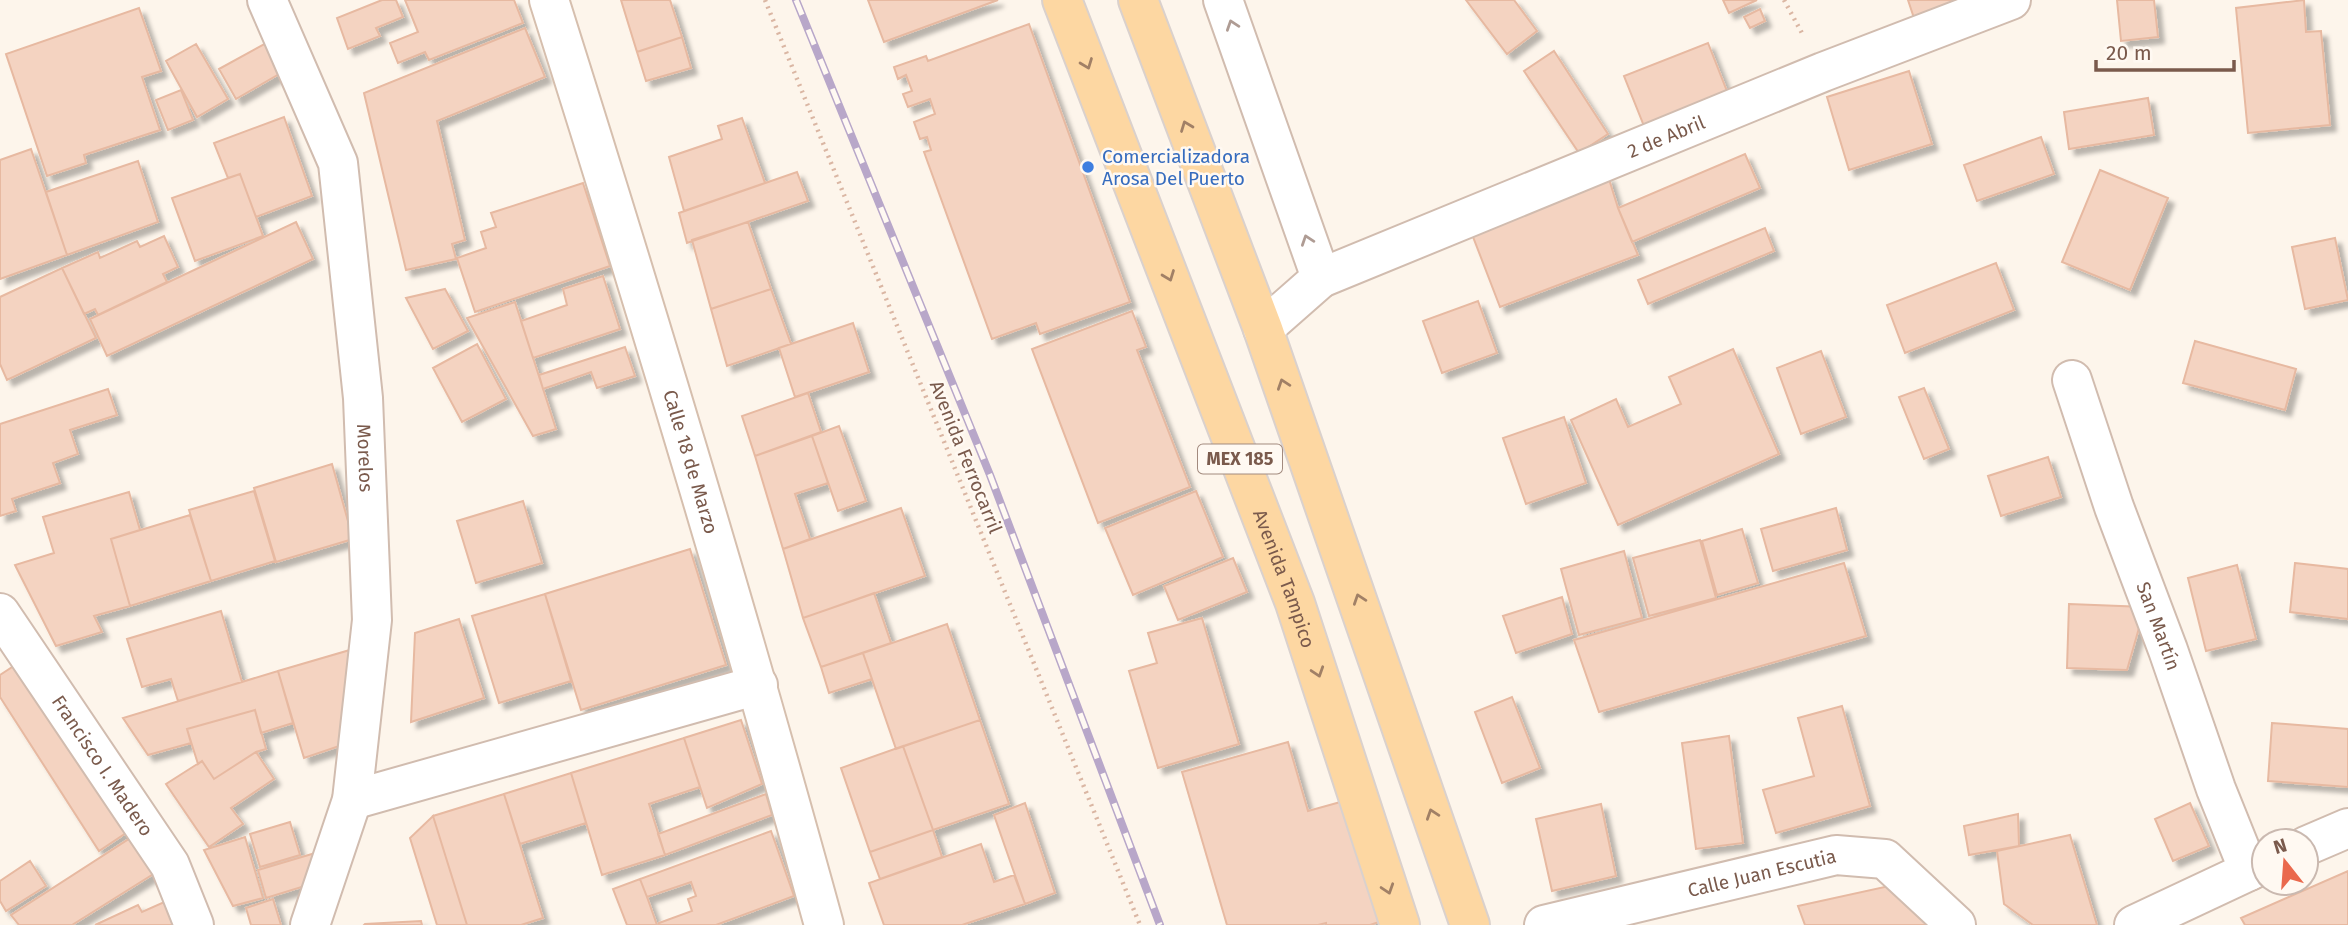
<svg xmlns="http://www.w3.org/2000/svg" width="2348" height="925" font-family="'Fira Sans',sans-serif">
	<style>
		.building { fill: #f4d3c1; stroke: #e7b9a1; stroke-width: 2; filter: url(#shadow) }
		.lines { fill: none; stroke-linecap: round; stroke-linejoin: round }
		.street-casing { stroke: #d1bcaf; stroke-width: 42 }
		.secondary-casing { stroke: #d6bfae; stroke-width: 42 }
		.primary-casing { stroke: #dad1cd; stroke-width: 42 }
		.path { stroke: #dab6a3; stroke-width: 4.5; stroke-dasharray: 2 5; stroke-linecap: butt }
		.street { stroke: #fff; stroke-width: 38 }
		.secondary { stroke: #fff; stroke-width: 38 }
		.primary { stroke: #fdd7a2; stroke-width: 38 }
		.rail-casing { stroke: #b8a7c9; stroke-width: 8 }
		.rail { stroke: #fff9f2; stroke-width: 5; stroke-dasharray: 16; stroke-linecap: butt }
		.oneway { stroke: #af9c94 }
		.oneway2 { stroke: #a18066 }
		.shop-dot { fill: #3f7fe0; stroke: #fff9f2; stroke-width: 2.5 }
		.labels { text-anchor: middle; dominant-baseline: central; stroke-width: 5; stroke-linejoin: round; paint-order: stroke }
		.shield { fill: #fff9f2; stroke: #a28a7e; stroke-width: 2 }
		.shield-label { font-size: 18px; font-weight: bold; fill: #7a5a4c }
		.street-label { font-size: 19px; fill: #7a5a4c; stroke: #fff9f2 }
		.shop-label { font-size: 19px; fill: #366cbe; stroke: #fff9f2; text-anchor: start }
	</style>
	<defs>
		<filter id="shadow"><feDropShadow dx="6" dy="6" stdDeviation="2" flood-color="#0004"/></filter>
	</defs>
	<rect width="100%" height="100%" fill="#fdf5eb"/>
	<!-- building -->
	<path class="building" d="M382 0H396L403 17 376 28 380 36 348 49 337 18Z
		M405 0H514L523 23 429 60 425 52 398 63 390 43 418 32Z
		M621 0H670L682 37 637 52Z
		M868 0H998L884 42Z
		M1466 0H1514L1537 31 1507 54Z
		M1723 0H1757L1729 13Z
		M1908 0H1978L1915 21Z
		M2117 0H2154L2158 37 2121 41Z
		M2304 0 2306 32 2321 31 2330 125 2248 133 2236 8Z
		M139 8 161 71 142 77 160 130 84 155 86 163 47 176 6 54Z
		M1760 9 1765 21 1750 28 1744 17Z
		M1029 24 1130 302 1040 334 1036 323 992 339 924 152 931 150 927 137 920 139 914 122 935 114 930 99 908 107 903 94 912 91 906 75 898 79 894 67 926 56 928 61Z
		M525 28 545 77 437 121 465 240 452 244 456 259 406 270 364 93Z
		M277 37 293 66 236 99 219 69Z
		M682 37 691 68 646 81 637 52Z
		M1708 43 1732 104 1648 136 1624 76Z
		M196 44 228 99 197 117 166 61Z
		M1554 51 1608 134 1579 153 1524 71Z
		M1909 71 1932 144 1849 170 1827 97Z
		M181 90 193 120 168 130 156 100Z
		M2148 98 2154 135 2069 149 2064 112Z
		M284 117 312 196 256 217 240 174 228 178 214 143Z
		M742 118 765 183 684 211 669 157 722 139 718 126Z
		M2041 137 2054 174 1977 201 1964 165Z
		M31 149 67 255 0 279V160Z
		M1745 154 1760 188 1632 242 1618 208Z
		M138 161 158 222 67 255 46 192Z
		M2100 170 2168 198 2130 290 2062 262Z
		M797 172 808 201 687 243 679 213Z
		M240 174 263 236 195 261 172 198Z
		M1608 176 1618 208 1638 255 1500 307 1470 229Z
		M583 183 610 266 475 312 457 258 486 248 481 232 496 227 491 213Z
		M296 222 313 259 107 356 90 319Z
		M748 222 771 289 711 309 692 240Z
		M1765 228 1774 251 1648 304 1638 280Z
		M164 236 178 267 163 274 167 282 98 315 95 309 84 314 62 268 98 252 100 258 137 241 140 247Z
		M2335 238 2348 300 2305 309 2292 247Z
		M1996 263 2014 310 1905 353 1887 305Z
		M62 268 96 338 7 380 0 364V297Z
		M603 276 620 329 533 358 521 321 567 305 563 289Z
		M445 289 468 331 433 349 406 298Z
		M771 289 791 344 727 366 711 309Z
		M1478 301 1497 353 1442 373 1423 321Z
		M515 302 556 429 533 436 467 318Z
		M1132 311 1146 347 1137 350 1190 487 1098 523 1032 349Z
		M853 323 869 372 795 397 779 348Z
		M2195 341 2296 369 2285 410 2183 383Z
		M477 344 506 399 462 422 433 368Z
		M625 347 635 376 597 388 591 372 543 389 539 375Z
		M1733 349 1779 454 1618 525 1571 420 1616 399 1628 427 1681 404 1669 377Z
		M1821 351 1846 417 1801 434 1777 368Z
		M1924 388 1949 449 1924 459 1899 397Z
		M108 389 117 415 70 430 78 454 53 463 60 483 12 499 16 511 0 516V424Z
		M808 393 821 432 755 456 742 416Z
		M1564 417 1586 483 1526 504 1503 438Z
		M839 426 866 501 838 511 812 436Z
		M812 436 828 483 795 494 810 539 783 549 755 456Z
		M2048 457 2061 497 2001 516 1988 476Z
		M332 464 353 539 276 562 254 488Z
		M254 491 275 561 211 581 189 510Z
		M1196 491 1223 557 1133 595 1105 528Z
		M129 492 140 530 111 539 130 606 94 616 102 632 56 646 15 565 54 553 43 517Z
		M523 501 542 563 476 583 457 521Z
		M901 508 925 576 803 618 783 549Z
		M1836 508 1847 550 1773 571 1761 529Z
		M190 515 211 581 130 606 111 539Z
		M1742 529 1758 583 1717 595 1702 541Z
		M1700 540 1716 598 1649 616 1633 558Z
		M690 549 726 665 581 710 545 594Z
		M1624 551 1642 618 1579 635 1561 569Z
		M1233 558 1247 592 1178 620 1164 586Z
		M1844 563 1866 636 1599 712 1574 640Z
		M2295 563 2348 569V619L2290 612Z
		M2237 565 2256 639 2206 651 2188 578Z
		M874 593 891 643 821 667 803 618Z
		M545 594 571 681 499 703 472 616Z
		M1562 597 1572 634 1516 653 1503 616Z
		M2069 604 2145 607 2127 670 2067 668Z
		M221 611 242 682 178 701 171 679 142 687 127 639Z
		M1202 618 1239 744 1158 768 1129 671 1157 663 1148 633Z
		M459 619 484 698 411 722 415 633Z
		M947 624 980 720 896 749 863 653Z
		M367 645 354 741 304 758 278 671Z
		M863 653 872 679 829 693 821 667Z
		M23 660 132 829 99 851 0 697V675Z
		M278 671 293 723 261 733 255 710 187 729 191 743 148 755 123 718Z
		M1512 697 1540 768 1502 783 1475 712Z
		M1842 706 1870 806 1776 833 1763 790 1814 776 1798 718Z
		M255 710 266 749 256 752 214 779 202 761 198 764 187 729Z
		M741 720 762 784 707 808 684 738Z
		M980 720 1009 804 933 830 903 746Z
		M2272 723 2348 729V787L2268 781Z
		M1729 736 1743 843 1696 849 1682 743Z
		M684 738 700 787 649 804 665 855 602 875 571 773Z
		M1288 742 1308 811 1344 801 1379 922 1370 925H1326V923L1318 925H1227L1182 772Z
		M903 746 933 830 870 852 841 768Z
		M256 752 274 779 231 808 243 824 209 847 166 784 202 761 214 779Z
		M571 773 586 823 520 844 504 794Z
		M504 794 543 918 521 925H467L433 816Z
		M766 794 772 815 665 855 658 834Z
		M1025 803 1055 893 1025 904 994 815Z
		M2190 803 2209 846 2173 861 2155 819Z
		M1601 804 1616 876 1552 891 1536 819Z
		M2018 814 2019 846 1969 855 1964 826Z
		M433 816 467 925H437L410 838Z
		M290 822 300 855 260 867 250 834Z
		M933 830 942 857 880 879 870 852Z
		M771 831 794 896 716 925H659V923L692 911 688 899 696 896 691 882 647 897 640 879Z
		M2070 835 2097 925H2033L2004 904 1997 851Z
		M132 837 155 873 72 925H19L11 915Z
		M245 837 263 898 233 906 204 850Z
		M981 844 994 882 1014 875 1025 904 962 925H884L869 883Z
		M332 848 321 881 266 898 258 870Z
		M30 861 46 886 6 911 0 901V881Z
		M2348 871V925H2245L2241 918Z
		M640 879 647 897 657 925H627L613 889Z
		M1889 886 1938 925H1805L1798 906Z
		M171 899 184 925H95L138 905 142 912Z
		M273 899 281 925H251L246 908Z
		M421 921 422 925H364L365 924Z"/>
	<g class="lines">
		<defs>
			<g id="street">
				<path id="s1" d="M267 0 338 163 363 398 372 620 352 800 310 925"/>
				<path d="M1223 0 1321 278 1263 329"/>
				<path id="s2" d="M1321 278 1823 72 2011 0"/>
				<path id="s3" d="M2072 380 2114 507 2168 650 2216 789 2249 871"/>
				<path id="s4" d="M0 613 170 865 194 925"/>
				<path d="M352 800 758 685"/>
				<path d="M2306 846 2348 828"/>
				<path id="s5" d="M1544 925 1836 855 1885 859 1956 925"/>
				<path d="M2134 925 2264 864"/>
			</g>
			<g id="secondary">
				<path id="s6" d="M549 0C646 307 739 615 824 925"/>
			</g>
			<g id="primary">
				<path id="s7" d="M1062 0 1295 603 1400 925"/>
				<path d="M1138 0 1263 329 1470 925"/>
			</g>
		</defs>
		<!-- street casing -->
		<use href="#street" class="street-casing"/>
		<!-- secondary casing -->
		<use href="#secondary" class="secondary-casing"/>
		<!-- primary casing -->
		<use href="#primary" class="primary-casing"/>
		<!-- path -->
		<path class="path" d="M765 0 1140 925
			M1784 0 1803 35"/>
		<!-- street -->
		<use href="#street" class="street"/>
		<!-- secondary -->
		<use href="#secondary" class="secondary"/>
		<!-- primary -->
		<use href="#primary" class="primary"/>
		<defs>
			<path id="rail" d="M796 0 990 475 1160 925"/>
		</defs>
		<!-- rail casing -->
		<use href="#rail" class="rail-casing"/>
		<!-- rail -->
		<use href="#rail" class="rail"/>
	</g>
	<!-- one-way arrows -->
	<defs><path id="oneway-chevron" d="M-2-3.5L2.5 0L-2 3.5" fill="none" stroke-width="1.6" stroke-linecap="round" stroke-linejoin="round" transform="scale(1.75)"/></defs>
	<g class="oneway">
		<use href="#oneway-chevron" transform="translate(1232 25) rotate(-109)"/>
		<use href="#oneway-chevron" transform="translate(1307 240) rotate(-109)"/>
	</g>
	<g class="oneway2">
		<use href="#oneway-chevron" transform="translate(1087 64) rotate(69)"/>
		<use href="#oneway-chevron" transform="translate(1186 126) rotate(-111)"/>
		<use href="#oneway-chevron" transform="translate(1169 276) rotate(69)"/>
		<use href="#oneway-chevron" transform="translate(1283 384) rotate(-109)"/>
		<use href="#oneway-chevron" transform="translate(1359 599) rotate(-109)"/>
		<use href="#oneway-chevron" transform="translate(1318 672) rotate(72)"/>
		<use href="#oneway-chevron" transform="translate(1432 814) rotate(-109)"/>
		<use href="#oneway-chevron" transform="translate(1388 889) rotate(72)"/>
	</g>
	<!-- markers -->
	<circle class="shop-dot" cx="1088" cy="167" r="7"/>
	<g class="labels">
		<!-- shield labels -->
		<rect class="shield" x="1198" y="444.5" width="84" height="29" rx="5"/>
		<g class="shield-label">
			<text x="1240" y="459">MEX 185</text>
		</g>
		<!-- street labels -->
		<g class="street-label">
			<text stroke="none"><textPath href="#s2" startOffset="373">2 de Abril</textPath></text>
			<text transform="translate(966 457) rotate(68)">Avenida Ferrocarril</text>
			<text stroke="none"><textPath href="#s1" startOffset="474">Morelos</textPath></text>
			<text stroke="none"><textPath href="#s6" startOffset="483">Calle 18 de Marzo</textPath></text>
			<text stroke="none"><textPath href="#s7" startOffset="620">Avenida Tampico</textPath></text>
			<text stroke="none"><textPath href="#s3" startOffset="261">San Martín</textPath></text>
			<text stroke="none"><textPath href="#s4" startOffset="184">Francisco I. Madero</textPath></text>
			<text stroke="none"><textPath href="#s5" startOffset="224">Calle Juan Escutia</textPath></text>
		</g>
		<!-- shop labels -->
		<g class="shop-label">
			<text x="1102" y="156">Comercializadora<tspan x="1102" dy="22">Arosa Del Puerto</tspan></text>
		</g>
	</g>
	<!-- north arrow -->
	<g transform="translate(2285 862) rotate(343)"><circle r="33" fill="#fff9f2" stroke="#cab9b0" stroke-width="2"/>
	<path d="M0-5L12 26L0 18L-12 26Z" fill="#ea694d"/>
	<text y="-10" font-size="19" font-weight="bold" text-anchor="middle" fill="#7a5a4c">N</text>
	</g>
	<!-- scale -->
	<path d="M2096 60v10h138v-10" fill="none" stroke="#7a5a4c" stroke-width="3.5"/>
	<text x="2106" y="60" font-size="21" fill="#7a5a4c" stroke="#fff9f2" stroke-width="5" paint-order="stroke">20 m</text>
</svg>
